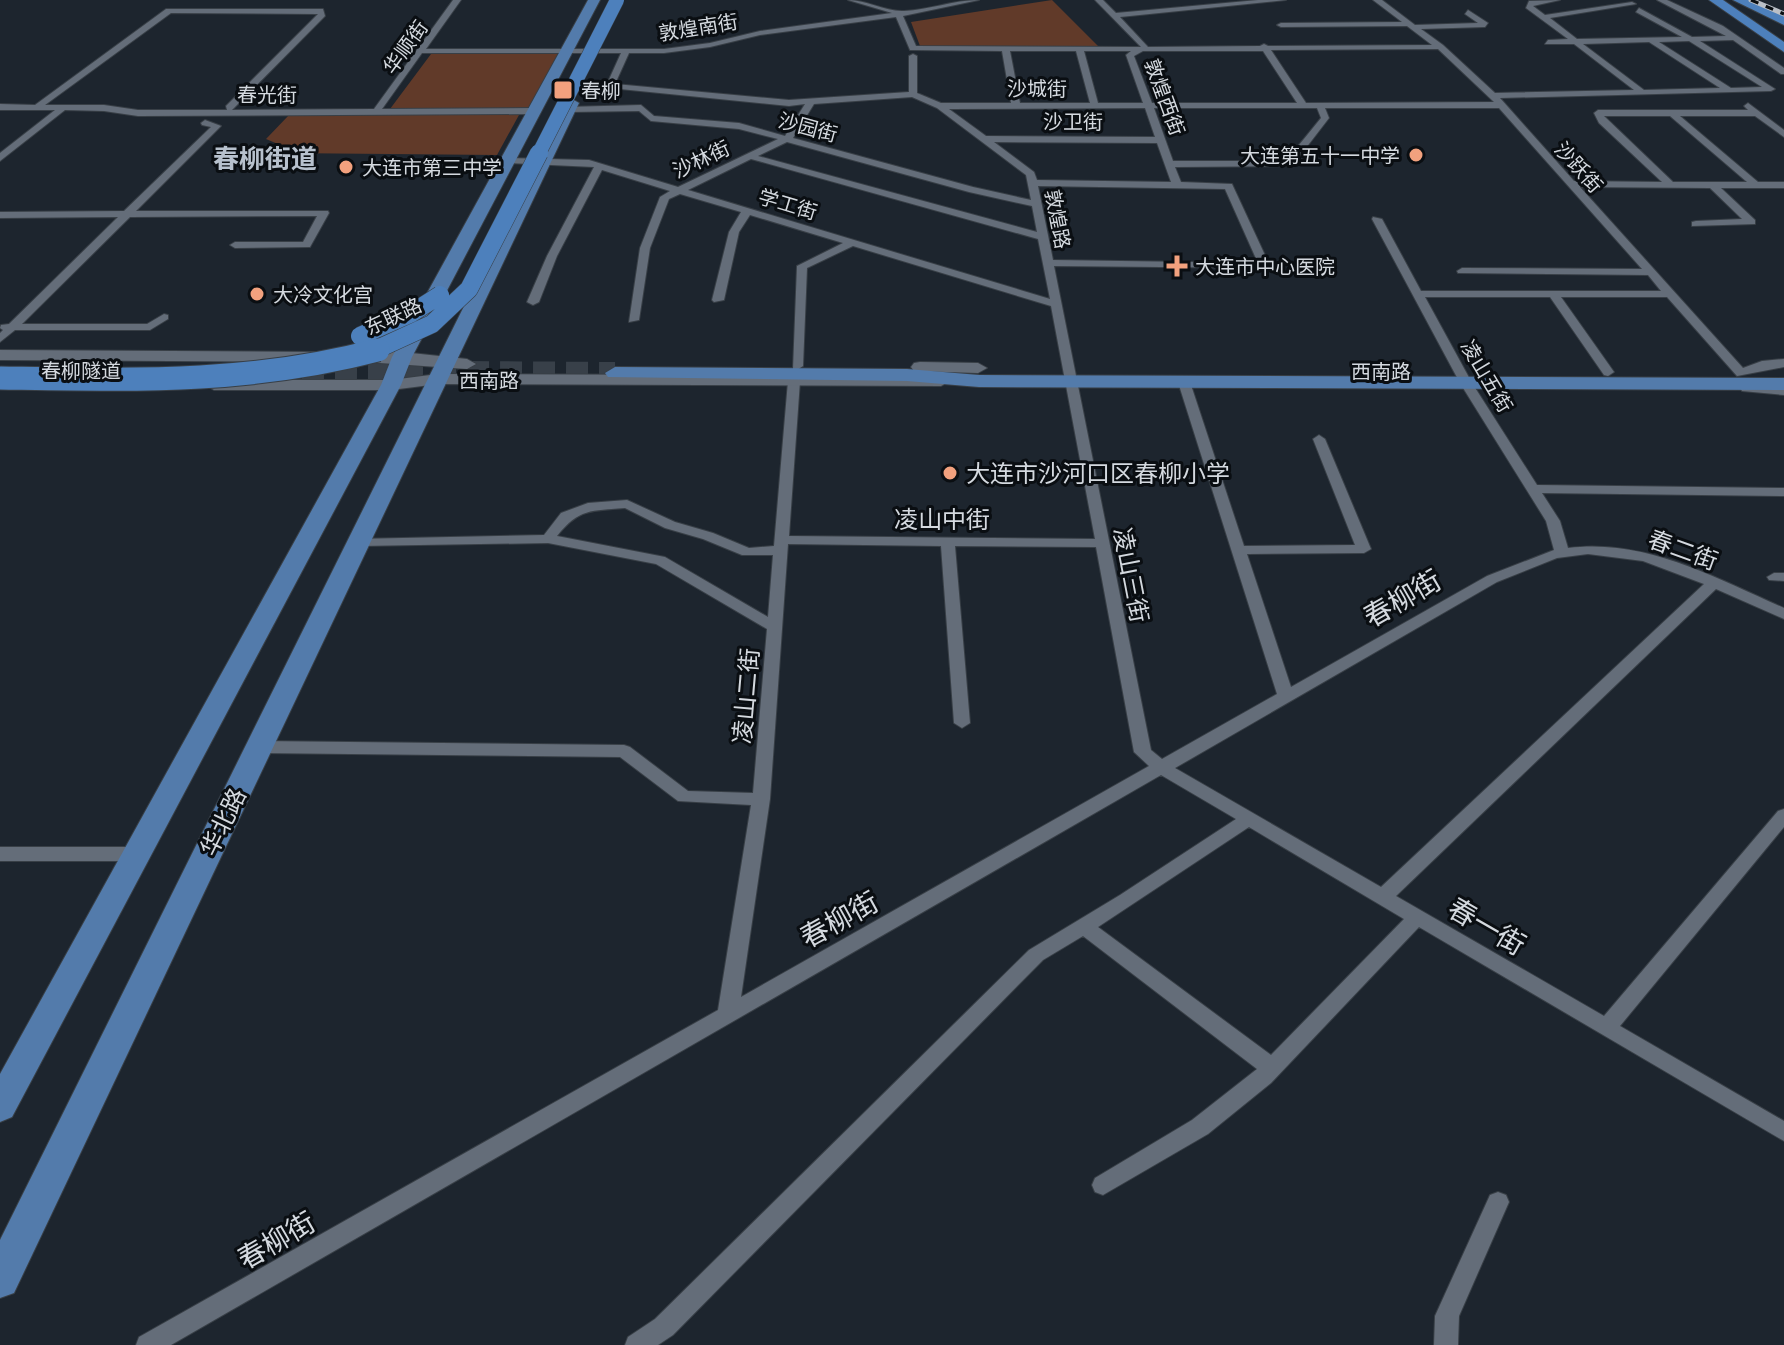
<svg xmlns="http://www.w3.org/2000/svg" width="1784" height="1345" font-family="Ubuntu,'Noto Sans SC',sans-serif">
	<style>
		.green { fill: #613a29 }
		.lines { fill: none; stroke-linecap: round; stroke-linejoin: round }
		.primary-tunnel { stroke: #384049; stroke-width: 22; stroke-dasharray: 22 11; stroke-linecap: butt }
		.minor-casing { stroke: #383f46; stroke-width: 2 }
		.secondary-casing { stroke: #383f46; stroke-width: 2 }
		.primary-casing { stroke: #383f46; stroke-width: 2 }
		.trunk-casing { stroke: #383f46; stroke-width: 2 }
		.minor { fill: #646d79; fill-rule: evenodd }
		.secondary { fill: #646d79; fill-rule: evenodd }
		.primary { fill: #537bab; fill-rule: evenodd }
		.trunk { fill: #4d80bc; fill-rule: evenodd }
		.rail-casing { stroke: #babfc6; stroke-width: 5 }
		.rail { stroke: #0a0e12; stroke-width: 3; stroke-dasharray: 8; stroke-linecap: butt }
		.trunk-bridge-far2-casing { stroke: #383f46; stroke-width: 15; stroke-linecap: butt }
		.trunk-bridge-far1-casing { stroke: #383f46; stroke-width: 19; stroke-linecap: butt }
		.trunk-bridge-casing { stroke: #383f46; stroke-width: 25; stroke-linecap: butt }
		.trunk-bridge-far2 { stroke: #4d80bc; stroke-width: 14 }
		.trunk-bridge-far1 { stroke: #4d80bc; stroke-width: 18 }
		.trunk-bridge { stroke: #4d80bc; stroke-width: 23 }
		.poi-dot { fill: #f2a17e; stroke: #0a0e12; stroke-width: 3 }
		.labels { text-anchor: middle; dominant-baseline: central; stroke-width: 6; stroke-linejoin: round; paint-order: stroke }
		.far-street-label { font-size: 20px; fill: #d4d9df; stroke: #0a0e12 }
		.far-poi-label { font-size: 20px; fill: #d4d9df; stroke: #0a0e12; text-anchor: start }
		.poi-label { font-size: 24px; fill: #d4d9df; stroke: #0a0e12; text-anchor: start }
		.street-label { font-size: 24px; fill: #d4d9df; stroke: #0a0e12 }
		.far-district-label { font-size: 26px; font-weight: bold; fill: #b7c1cd; stroke: #0a0e12 }
		.near-street-label { font-size: 28px; fill: #d4d9df; stroke: #0a0e12 }
	</style>
	<rect width="100%" height="100%" fill="#1d252e"/>
	<!-- green -->
	<path class="green" d="M1052 0 1099 47 920 46 911 22Z
		M431 54H558L529 108 390 109Z
		M289 115H519L497 155 281 153 285 147 266 139Z"/>
	<g class="lines">
		<!-- primary-tunnel -->
		<path class="primary-tunnel" d="M302 371 615 373"/>
		<defs>
			<path id="minor" d="M453 0H461L426 49H664L710 43 760 31 892 13 848 0C867 0 886 12 904 11 929 10 953 0 979 0L903 16 916 46 1141 47 1095 0H1103L1116 13 1258 0H1286L1120 17 1148 47 1260 46 1264 44 1268 46 1432 45 1407 26 1281 27 1277 25 1281 23 1402 22 1373 0H1382L1415 25 1478 23 1465 14 1468 10 1488 23 1485 27 1421 29 1443 45 1495 93 1634 90 1574 44H1545L1548 40 1568 39 1526 8 1529 1 1560 0 1533 6 1545 15 1632 2 1636 4 1550 18 1577 39 1682 37 1636 12 1639 8 1692 37 1726 36 1657 0H1667L1723 26 1784 68V74H1781L1733 40 1700 41 1775 89 1771 91 1500 98 1574 181 1662 182 1599 123 1594 113 1598 110H1748L1744 106 1748 103 1784 130V137L1755 116H1680L1758 182H1784V188H1721L1755 220V224L1692 226V222L1696 221 1742 219 1710 188 1580 187 1743 368 1762 361 1784 359V367L1737 376 1667 297H1561L1614 372 1608 376 1604 375 1550 297H1425L1472 383 1537 485 1784 488V496L1542 493 1560 521 1568 548C1645 538 1716 578 1784 608V619L1716 589 1396 896 1604 1016 1778 811 1784 809V827L1620 1026 1784 1121V1141L1419 927 1271 1083 1208 1134 1103 1195 1095 1192 1092 1185 1095 1178 1192 1120 1257 1069 1083 936 1043 960 673 1335 658 1345H625L628 1337 655 1319 1029 950 1120 895 1236 819 1161 775 171 1345H136L139 1337 718 1010 751 805 678 801 620 757 259 753 251 747 259 741 624 745 630 747 688 791 753 793 767 629 656 564 548 543 359 546 352 542 354 539 544 535 561 513 588 503 627 500 675 522 713 533 749 548 774 546 788 381 794 377 800 381 789 536 1095 539 1051 306 853 246 807 268 803 366 797 370 793 369 797 266 843 243 750 215 739 232 724 300 714 302 712 300 729 232 741 212 680 194 669 199 650 248 639 320 629 322 640 248 660 197 670 191 602 170 557 256 539 302 533 305 527 302 547 256 594 167 507 163 504 162V158L589 160 678 187 778 139 739 129 651 121 639 111 569 112 566 111V107L641 105 654 116 739 123 785 136 805 104 789 106 610 88 577 89 580 85 607 84 621 53H422L382 109 534 108 538 111 534 114 138 116 104 111 65 110 0 161V153L55 110H0V104L35 105 166 9H323L325 16 232 110 374 109ZM171 13 318 14 226 106 227 110H138L104 105H45ZM896 17 910 50 1002 51 1011 103H941L917 93V56L913 54 909 56V92L789 100 615 84 629 53H664L710 47 760 35ZM1689 41 1762 87 1731 88 1659 42ZM1649 42 1720 88 1644 90 1583 44ZM1438 49 1494 102 1306 103 1271 50ZM1010 51H1076L1090 103H1020ZM1084 51H1131L1126 55 1143 103H1098ZM1143 51H1263L1297 103H1152L1134 56ZM912 97 937 108 1026 175 1031 200 973 187 793 138 814 104ZM1145 108 1155 137 986 136 949 109ZM1154 108H1317L1321 118 1286 161H1173ZM1325 108H1499L1642 269 1462 268 1457 271 1458 273 1648 275 1661 291H1421L1382 219 1373 217 1372 219 1460 383 1546 521 1554 550 1487 576 1291 687 1247 554 1364 553 1371 549 1325 439 1319 435 1313 439 1355 545 1244 546 1190 382 1184 378 1180 379 1178 382 1277 694 1162 759 1151 750 1054 266 1269 268 1270 266 1232 184 1181 182 1175 167 1292 166 1329 118ZM1604 116H1670L1747 182H1673ZM787 142 969 192 1032 206 1037 232 758 156ZM994 142 1157 143 1171 182 1037 180 1034 172ZM751 159 1038 239 1050 299 688 190ZM1038 186 1225 189 1258 263 1053 260ZM625 508 665 528 703 539 742 555H773L768 617 665 557 557 536C579 508 591 511 625 508ZM788 544 941 546 954 723 962 728 970 723 955 546 1096 547 1134 752 1149 766 741 997 770 799ZM1588 554 1643 561 1704 584 1381 887 1175 768 1497 582 1557 558ZM1249 827 1404 919 1271 1055 1098 927Z
				M205 120 221 126 136 211H328L329 213 310 247 235 248 230 245 235 242H303L317 216 130 217 22 324H147L164 314 168 315V319L150 330H15L0 342V333L3 330 0 328 1 325 9 324 118 217 0 218V212L124 211 211 127 202 125 201 123Z
				M1746 384 1784 387V395L1742 391 1740 388Z
				M1774 573H1784V581L1769 580 1767 577Z
				M0 847H137L144 849 146 854 144 859 137 861H0Z
				M1498 1192 1506 1195 1509 1202 1459 1316 1458 1345H1434L1435 1316 1490 1195Z"/>
			<path id="secondary" d="M0 350 320 352 329 357 320 362 0 360Z
				M357 352H402L467 359 476 364 467 369 351 361 348 357 351 353Z
				M920 362 978 363 987 368 978 373 914 371 911 367 914 363Z
				M438 374 941 376 950 381 941 386 438 384 391 390H214L205 385 214 380H391Z"/>
			<path id="primary" d="M588 0H600L412 357 401 385 12 1117 0 1122V1074L381 385 392 357Z
				M572 99 579 103 14 1293 0 1298V1240L565 103Z
				M615 367 907 369 979 375 1784 378V390L979 387 907 381 608 377 605 373Z"/>
			<path id="trunk" d="M1709 0H1723L1784 42V52Z
				M1733 0H1749L1784 16V25Z"/>
		</defs>
		<!-- minor casing -->
		<use href="#minor" class="minor-casing"/>
		<!-- secondary casing -->
		<use href="#secondary" class="secondary-casing"/>
		<!-- primary casing -->
		<use href="#primary" class="primary-casing"/>
		<!-- trunk casing -->
		<use href="#trunk" class="trunk-casing"/>
		<!-- minor -->
		<use href="#minor" class="minor"/>
		<!-- secondary -->
		<use href="#secondary" class="secondary"/>
		<!-- primary -->
		<use href="#primary" class="primary"/>
		<!-- trunk -->
		<use href="#trunk" class="trunk"/>
		<defs>
			<path id="rail" d="M1751 0 1784 14"/>
		</defs>
		<!-- rail casing -->
		<use href="#rail" class="rail-casing"/>
		<!-- rail -->
		<use href="#rail" class="rail"/>
		<defs>
			<path id="trunk-bridge-far2" d="M538 155 617 0"/>
			<path id="trunk-bridge-far1" d="M360 336 412 313 440 295
				M371 352 432 324 469 289 539 153"/>
			<path id="trunk-bridge" d="M0 378C132 380 249 384 378 350"/>
		</defs>
		<!-- trunk-bridge-far2 casing -->
		<use href="#trunk-bridge-far2" class="trunk-bridge-far2-casing"/>
		<!-- trunk-bridge-far1 casing -->
		<use href="#trunk-bridge-far1" class="trunk-bridge-far1-casing"/>
		<!-- trunk-bridge casing -->
		<use href="#trunk-bridge" class="trunk-bridge-casing"/>
		<!-- trunk-bridge-far2 -->
		<use href="#trunk-bridge-far2" class="trunk-bridge-far2"/>
		<!-- trunk-bridge-far1 -->
		<use href="#trunk-bridge-far1" class="trunk-bridge-far1"/>
		<!-- trunk-bridge -->
		<use href="#trunk-bridge" class="trunk-bridge"/>
	</g>
	<!-- markers -->
	<g class="poi-dot">
		<rect x="553" y="80" width="20" height="20" rx="4"/>
		<circle cx="1416" cy="155" r="8"/>
		<circle cx="346" cy="167" r="8"/>
		<path d="M1173 254h8v8h8v8h-8v8h-8v-8h-8v-8h8z"/>
		<circle cx="257" cy="294" r="8"/>
		<circle cx="950" cy="473" r="8"/>
	</g>
	<g class="labels">
		<!-- far-street labels -->
		<g class="far-street-label">
			<text transform="translate(698 27) rotate(-9)">敦煌南街</text>
			<text transform="translate(405 47) rotate(-54)">华顺街</text>
			<text x="1037" y="88">沙城街</text>
			<text x="267" y="94">春光街</text>
			<text transform="translate(1165 97) rotate(70)">敦煌西街</text>
			<text x="1073" y="121">沙卫街</text>
			<text transform="translate(808 127) rotate(15)">沙园街</text>
			<text transform="translate(701 159) rotate(-25)">沙林街</text>
			<text transform="translate(1579 167) rotate(48)">沙跃街</text>
			<text transform="translate(788 204) rotate(17)">学工街</text>
			<text transform="translate(1058 219) rotate(79)">敦煌路</text>
			<text transform="translate(393 316) rotate(-25)">东联路</text>
			<text x="81" y="370">春柳隧道</text>
			<text x="1381" y="371">西南路</text>
			<text transform="translate(1487 376) rotate(59)">凌山五街</text>
			<text x="489" y="380">西南路</text>
		</g>
		<!-- far-poi labels -->
		<g class="far-poi-label">
			<text x="581" y="90">春柳</text>
			<text x="1400" y="155" text-anchor="end">大连第五十一中学</text>
			<text x="362" y="167">大连市第三中学</text>
			<text x="1195" y="266">大连市中心医院</text>
			<text x="273" y="294">大冷文化宫</text>
		</g>
		<!-- poi labels -->
		<g class="poi-label">
			<text x="966" y="473">大连市沙河口区春柳小学</text>
		</g>
		<!-- street labels -->
		<g class="street-label">
			<text x="942" y="519">凌山中街</text>
			<text transform="translate(1683 550) rotate(20)">春二街</text>
			<text transform="translate(1131 575) rotate(79)">凌山三街</text>
			<text transform="translate(746 696) rotate(-85)">凌山二街</text>
			<text transform="translate(223 822) rotate(-64)">华北路</text>
		</g>
		<!-- far-district labels -->
		<g class="far-district-label">
			<text x="265" y="158">春柳街道</text>
		</g>
		<!-- near-street labels -->
		<g class="near-street-label">
			<text transform="translate(1402 598) rotate(-30)">春柳街</text>
			<text transform="translate(839 919) rotate(-29)">春柳街</text>
			<text transform="translate(1487 926) rotate(30)">春一街</text>
			<text transform="translate(276 1240) rotate(-30)">春柳街</text>
		</g>
	</g>
</svg>
